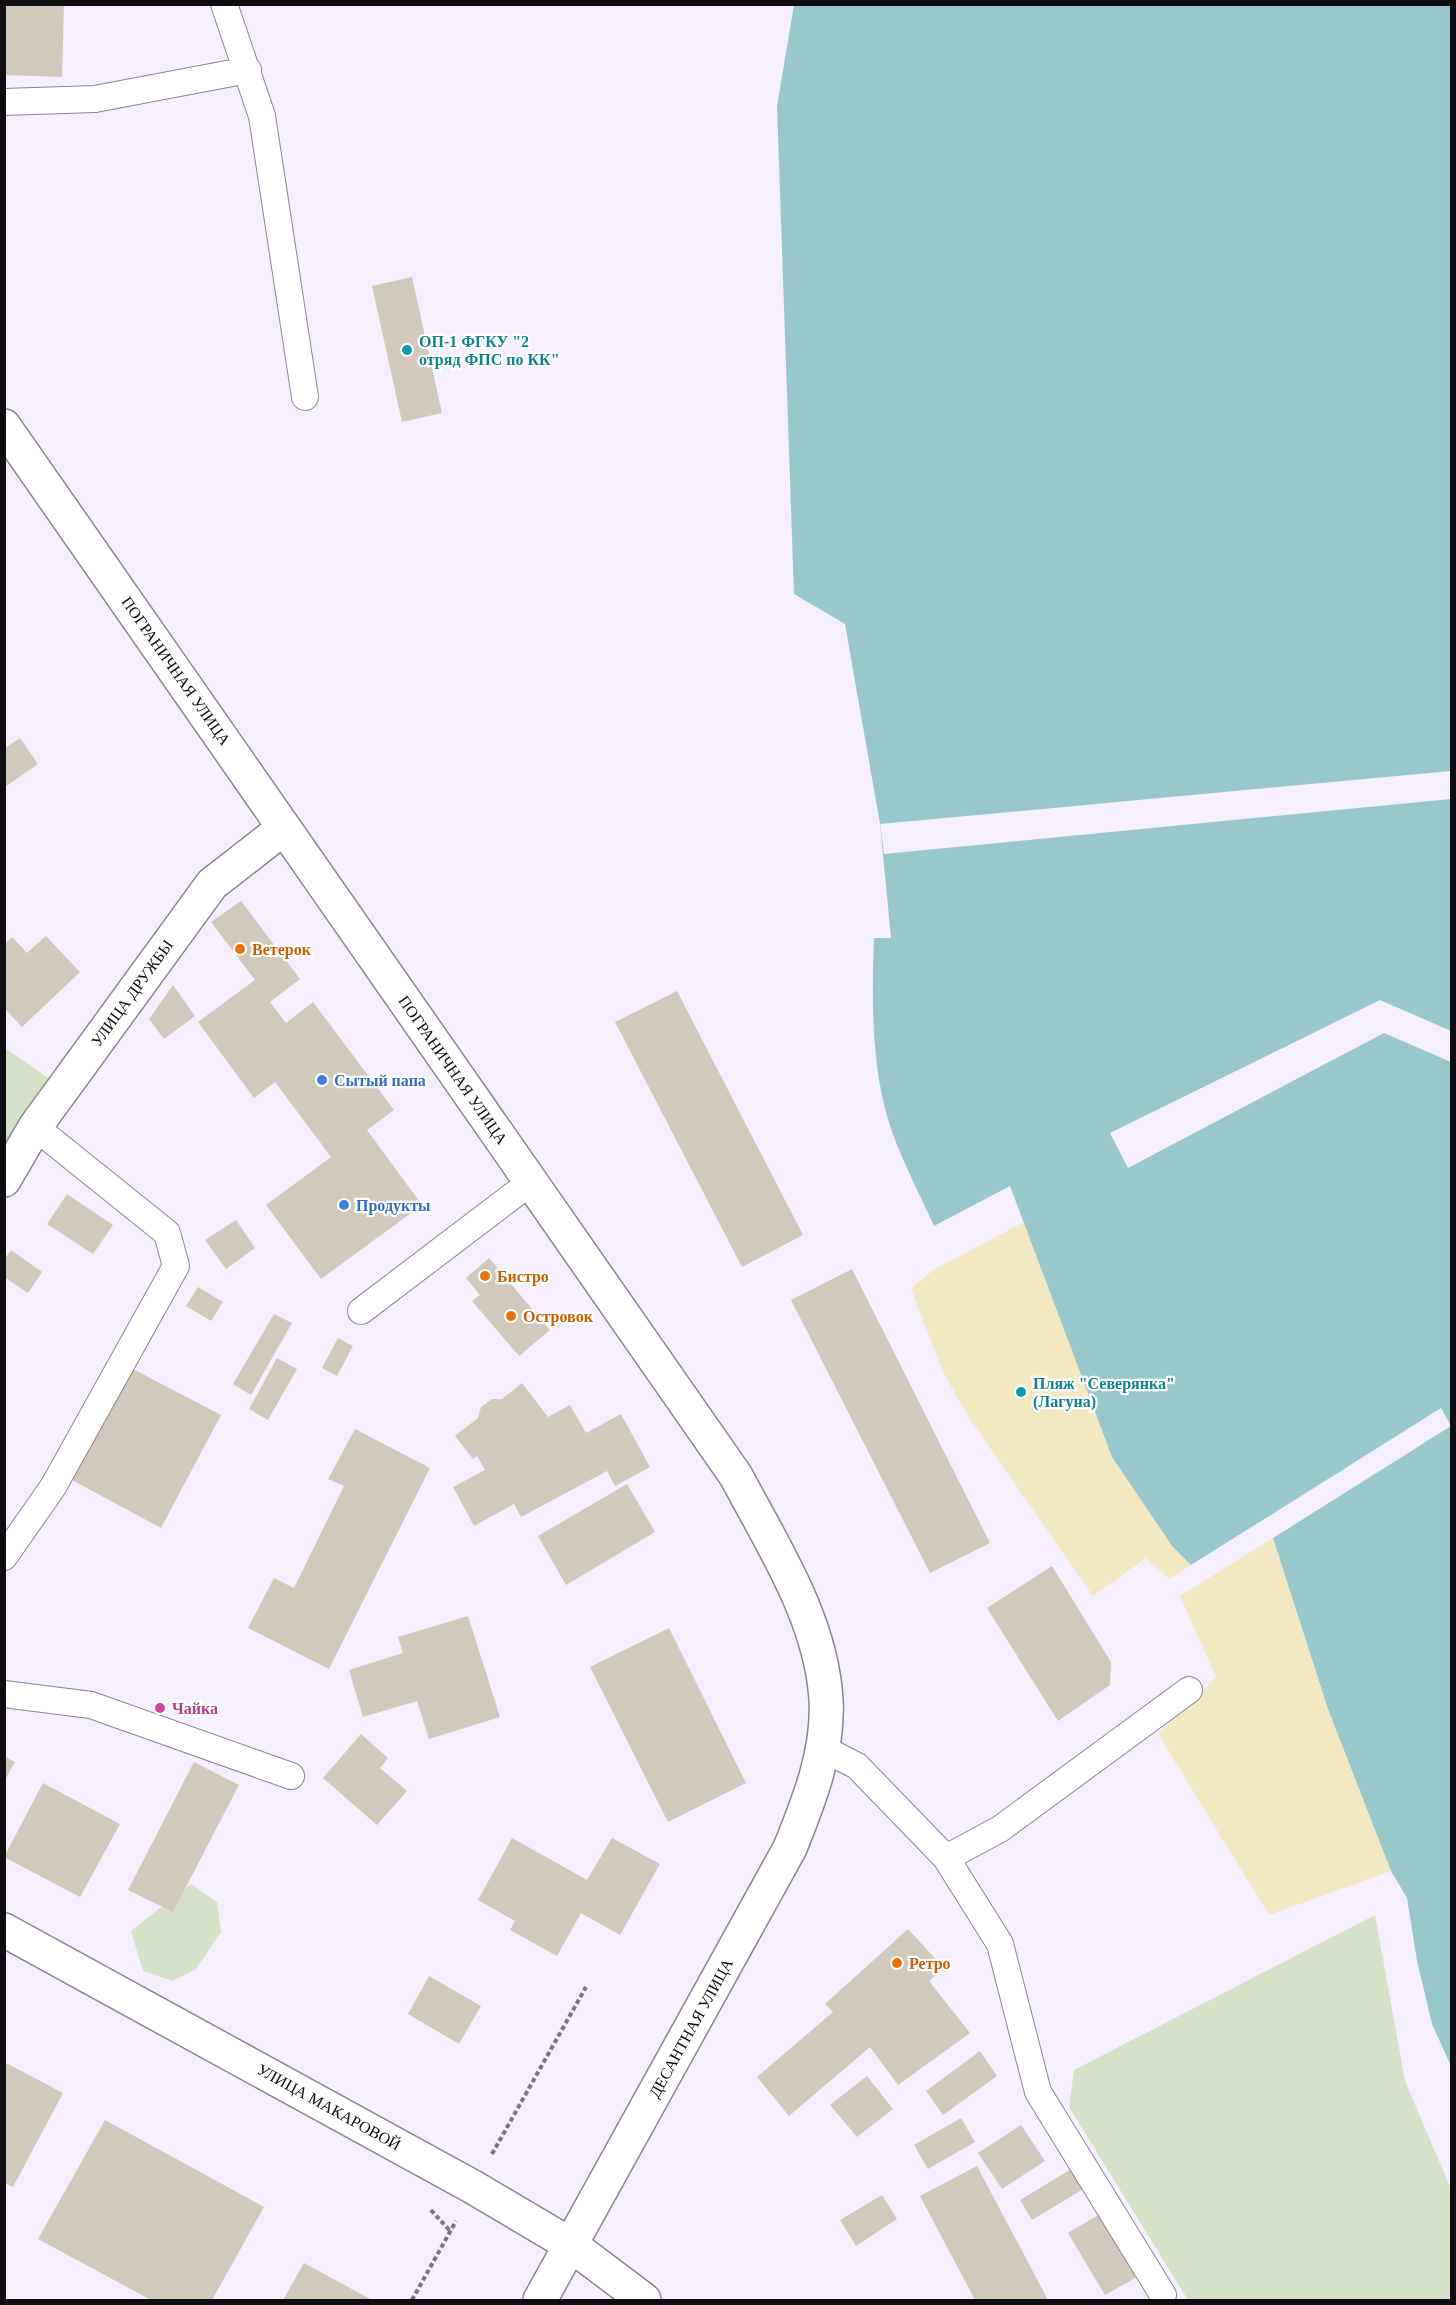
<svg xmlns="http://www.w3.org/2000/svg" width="1456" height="2305" font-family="'Times New Roman',serif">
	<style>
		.green { fill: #d5e2c8 }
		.sand { fill: #f2e9c3 }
		.water { fill: #99c8cc }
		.pier { fill: #f6effd }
		.building { fill: #d1c9bc }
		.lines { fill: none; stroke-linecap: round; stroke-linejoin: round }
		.service-casing { stroke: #8b8491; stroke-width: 28 }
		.minor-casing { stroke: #8b8491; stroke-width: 36 }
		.tertiary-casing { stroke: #8b8491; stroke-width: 36 }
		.path { stroke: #7a767e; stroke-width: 4; stroke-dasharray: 4.5 3; stroke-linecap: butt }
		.service { stroke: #fff; stroke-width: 26 }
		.minor { stroke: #fff; stroke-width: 33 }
		.tertiary { stroke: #fff; stroke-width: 33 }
		.culture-dot { fill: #0f9aa8; stroke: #fff; stroke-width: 2 }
		.food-dot { fill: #e8710a; stroke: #fff; stroke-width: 2 }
		.shop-dot { fill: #3f7fe0; stroke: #fff; stroke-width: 2 }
		.hotel-dot { fill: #d1479c; stroke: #fff; stroke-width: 2 }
		.labels { text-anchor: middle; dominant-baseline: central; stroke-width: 4.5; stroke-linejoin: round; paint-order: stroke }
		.culture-label { font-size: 16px; font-weight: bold; fill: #0d838f; stroke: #fff; text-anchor: start }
		.street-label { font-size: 16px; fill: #0f0d11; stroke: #fff }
		.food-label { font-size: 16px; font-weight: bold; fill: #c56008; stroke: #fff; text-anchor: start }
		.shop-label { font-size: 16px; font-weight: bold; fill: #366cbe; stroke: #fff; text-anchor: start }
		.hotel-label { font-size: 16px; font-weight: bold; fill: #b23c85; stroke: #fff; text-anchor: start }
	</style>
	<rect width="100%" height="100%" fill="#f6effd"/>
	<!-- green -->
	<path class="green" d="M5 1048 50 1079 5 1158Z
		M191 1884 217 1902 221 1932 196 1969 173 1981 143 1971 131 1931Z
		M1375 1915 1405 2081 1451 2189V2300H1188L1069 2107 1074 2070Z"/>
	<!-- sand -->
	<path class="sand" d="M1024 1222 1112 1457 1172 1546 1191 1565 1169 1579 1146 1558 1093 1596 969 1418 942 1370 911 1289 933 1270Z
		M1273 1538 1328 1709 1391 1871 1269 1915 1158 1734 1216 1677 1180 1596Z"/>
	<!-- water -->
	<path class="water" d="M794 5H1451V2066L1432 2024 1417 1961 1407 1898 1391 1871 1328 1709 1273 1538 1260 1522 1191 1565 1172 1546 1112 1457 1010 1186 934 1226C918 1190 898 1154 887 1116 871 1059 872 997 874 938H891L880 824 845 624 794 594 777 106Z"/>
	<!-- pier -->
	<path class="pier" d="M1451 771V799L884 854 880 824Z
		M1380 1000 1451 1031V1062L1384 1033 1128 1168 1110 1133Z
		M1441 1408 1451 1426 1273 1538 1271 1540 1259 1526 1193 1568 1188 1567Z"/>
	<!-- building -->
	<path class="building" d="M4 4H64L62 77 4 75Z
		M412 277 442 413 402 422 372 286Z
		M20 738 38 764 5 787V748Z
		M241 901 300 979 270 1002 286 1023 313 1002 394 1110 367 1130 422 1205 321 1279 266 1205 331 1157 275 1082 254 1098 198 1022 255 980 211 922Z
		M46 936 80 972 22 1027 4 1008V945L12 937 27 953Z
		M173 985 195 1016 164 1039 149 1019Z
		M677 991 803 1235 742 1267 615 1022Z
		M67 1194 113 1225 93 1254 47 1224Z
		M236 1220 255 1248 226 1269 205 1240Z
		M11 1250 42 1272 28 1293 4 1277V1260Z
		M489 1258 550 1330 519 1356 472 1301 480 1295 466 1278Z
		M852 1269 990 1543 930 1573 791 1300Z
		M198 1287 223 1302 211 1321 186 1306Z
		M274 1314 292 1323 251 1395 233 1384Z
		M338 1338 353 1346 337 1376 322 1368Z
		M277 1358 297 1369 268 1420 249 1409Z
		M131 1368 221 1415 161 1528 72 1480Z
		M522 1383 548 1417 570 1405 586 1433 621 1414 650 1467 615 1486 607 1471 521 1517 514 1504 474 1526 453 1487 485 1470 477 1456 473 1459 455 1436 478 1418 481 1407 492 1399H502Z
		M355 1429 430 1468 329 1669 248 1628 274 1578 294 1588 344 1486 328 1479Z
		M627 1484 655 1532 566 1585 538 1536Z
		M1052 1566 1111 1662 1110 1685 1058 1721 987 1608Z
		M468 1616 500 1717 429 1739 417 1701 363 1717 349 1670 403 1653 398 1637Z
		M669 1628 746 1783 668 1822 590 1667Z
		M361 1734 388 1758 380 1768 407 1791 377 1825 323 1778Z
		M4 1756 15 1762 4 1782Z
		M194 1762 239 1785 173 1912 128 1890Z
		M43 1783 120 1824 80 1897 4 1857Z
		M512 1838 587 1880 612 1838 660 1864 620 1935 581 1913 557 1956 510 1930 515 1921 478 1900Z
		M908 1929 944 1968 929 1981 970 2033 898 2085 870 2047 789 2116 757 2077 833 2012 825 2004Z
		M429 1976 481 2006 459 2044 408 2014Z
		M980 2051 997 2076 943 2115 926 2091Z
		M4 2062 63 2093 13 2187 4 2182Z
		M867 2076 893 2109 857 2137 830 2105Z
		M961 2118 975 2142 928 2169 914 2145Z
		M105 2120 264 2207 212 2300H151L38 2239Z
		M1021 2125 1045 2161 1002 2189 978 2153Z
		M977 2166 1048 2300H975L920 2196Z
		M1073 2168 1085 2188 1032 2220 1020 2200Z
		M882 2195 897 2219 856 2246 840 2220Z
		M1100 2214 1137 2277 1105 2295 1068 2233Z
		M304 2263 372 2300H283Z"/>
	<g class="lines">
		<defs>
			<path id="service" d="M224 4 262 116 305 397
				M4 102 95 99 248 70
				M361 1311 531 1182
				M4 1557 53 1487 176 1266 167 1233 35 1127
				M4 1694 91 1705 291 1776
				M822 1748 857 1766 946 1858 1000 1944 1038 2092 1163 2295
				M946 1858 1000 1829 1189 1690"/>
			<path id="minor" d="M4 1180 35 1127 212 884 284 828
				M4 1930 473 2187 571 2245 644 2300"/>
			<path id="tertiary" d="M4 426 736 1476C773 1546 821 1619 826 1699 829 1751 809 1801 790 1848L540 2300"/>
		</defs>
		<!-- service casing -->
		<use href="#service" class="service-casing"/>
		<!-- minor casing -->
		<use href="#minor" class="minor-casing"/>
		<!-- tertiary casing -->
		<use href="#tertiary" class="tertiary-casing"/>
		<!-- path -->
		<path class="path" d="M492 2154 586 1987
			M431 2210 450 2231
			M412 2300 456 2221"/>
		<!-- service -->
		<use href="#service" class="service"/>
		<!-- minor -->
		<use href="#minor" class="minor"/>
		<!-- tertiary -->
		<use href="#tertiary" class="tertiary"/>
	</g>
	<!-- markers -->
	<g class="culture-dot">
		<circle cx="407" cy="350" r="6"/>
		<circle cx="1021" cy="1392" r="6"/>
	</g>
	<g class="food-dot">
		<circle cx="240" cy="949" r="6"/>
		<circle cx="485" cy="1276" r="6"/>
		<circle cx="511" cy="1316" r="6"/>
		<circle cx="897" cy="1963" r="6"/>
	</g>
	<g class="shop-dot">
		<circle cx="322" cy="1080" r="6"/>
		<circle cx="344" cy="1205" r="6"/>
	</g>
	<circle class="hotel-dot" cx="160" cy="1708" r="6"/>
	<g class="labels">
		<!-- culture labels -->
		<g class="culture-label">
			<text x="419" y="341">ОП-1 ФГКУ "2<tspan x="419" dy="18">отряд ФПС по КК"</tspan></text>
			<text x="1033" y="1383">Пляж "Северянка"<tspan x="1033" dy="18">(Лагуна)</tspan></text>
		</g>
		<!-- street labels -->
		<g class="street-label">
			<text transform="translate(176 671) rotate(55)">ПОГРАНИЧНАЯ УЛИЦА</text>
			<text transform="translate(132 993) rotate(-54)">УЛИЦА ДРУЖБЫ</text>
			<text transform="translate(453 1070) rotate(55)">ПОГРАНИЧНАЯ УЛИЦА</text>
			<text transform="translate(691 2028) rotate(-61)">ДЕСАНТНАЯ УЛИЦА</text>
			<text transform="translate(329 2107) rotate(29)">УЛИЦА МАКАРОВОЙ</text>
		</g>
		<!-- food labels -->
		<g class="food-label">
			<text x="252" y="949">Ветерок</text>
			<text x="497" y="1276">Бистро</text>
			<text x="523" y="1316">Островок</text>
			<text x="909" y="1963">Ретро</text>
		</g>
		<!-- shop labels -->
		<g class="shop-label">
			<text x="334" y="1080">Сытый папа</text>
			<text x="356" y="1205">Продукты</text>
		</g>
		<!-- hotel labels -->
		<g class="hotel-label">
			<text x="172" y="1708">Чайка</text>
		</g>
	</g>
	<!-- border -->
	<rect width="1456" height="2305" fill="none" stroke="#0f0d11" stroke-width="12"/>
</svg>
